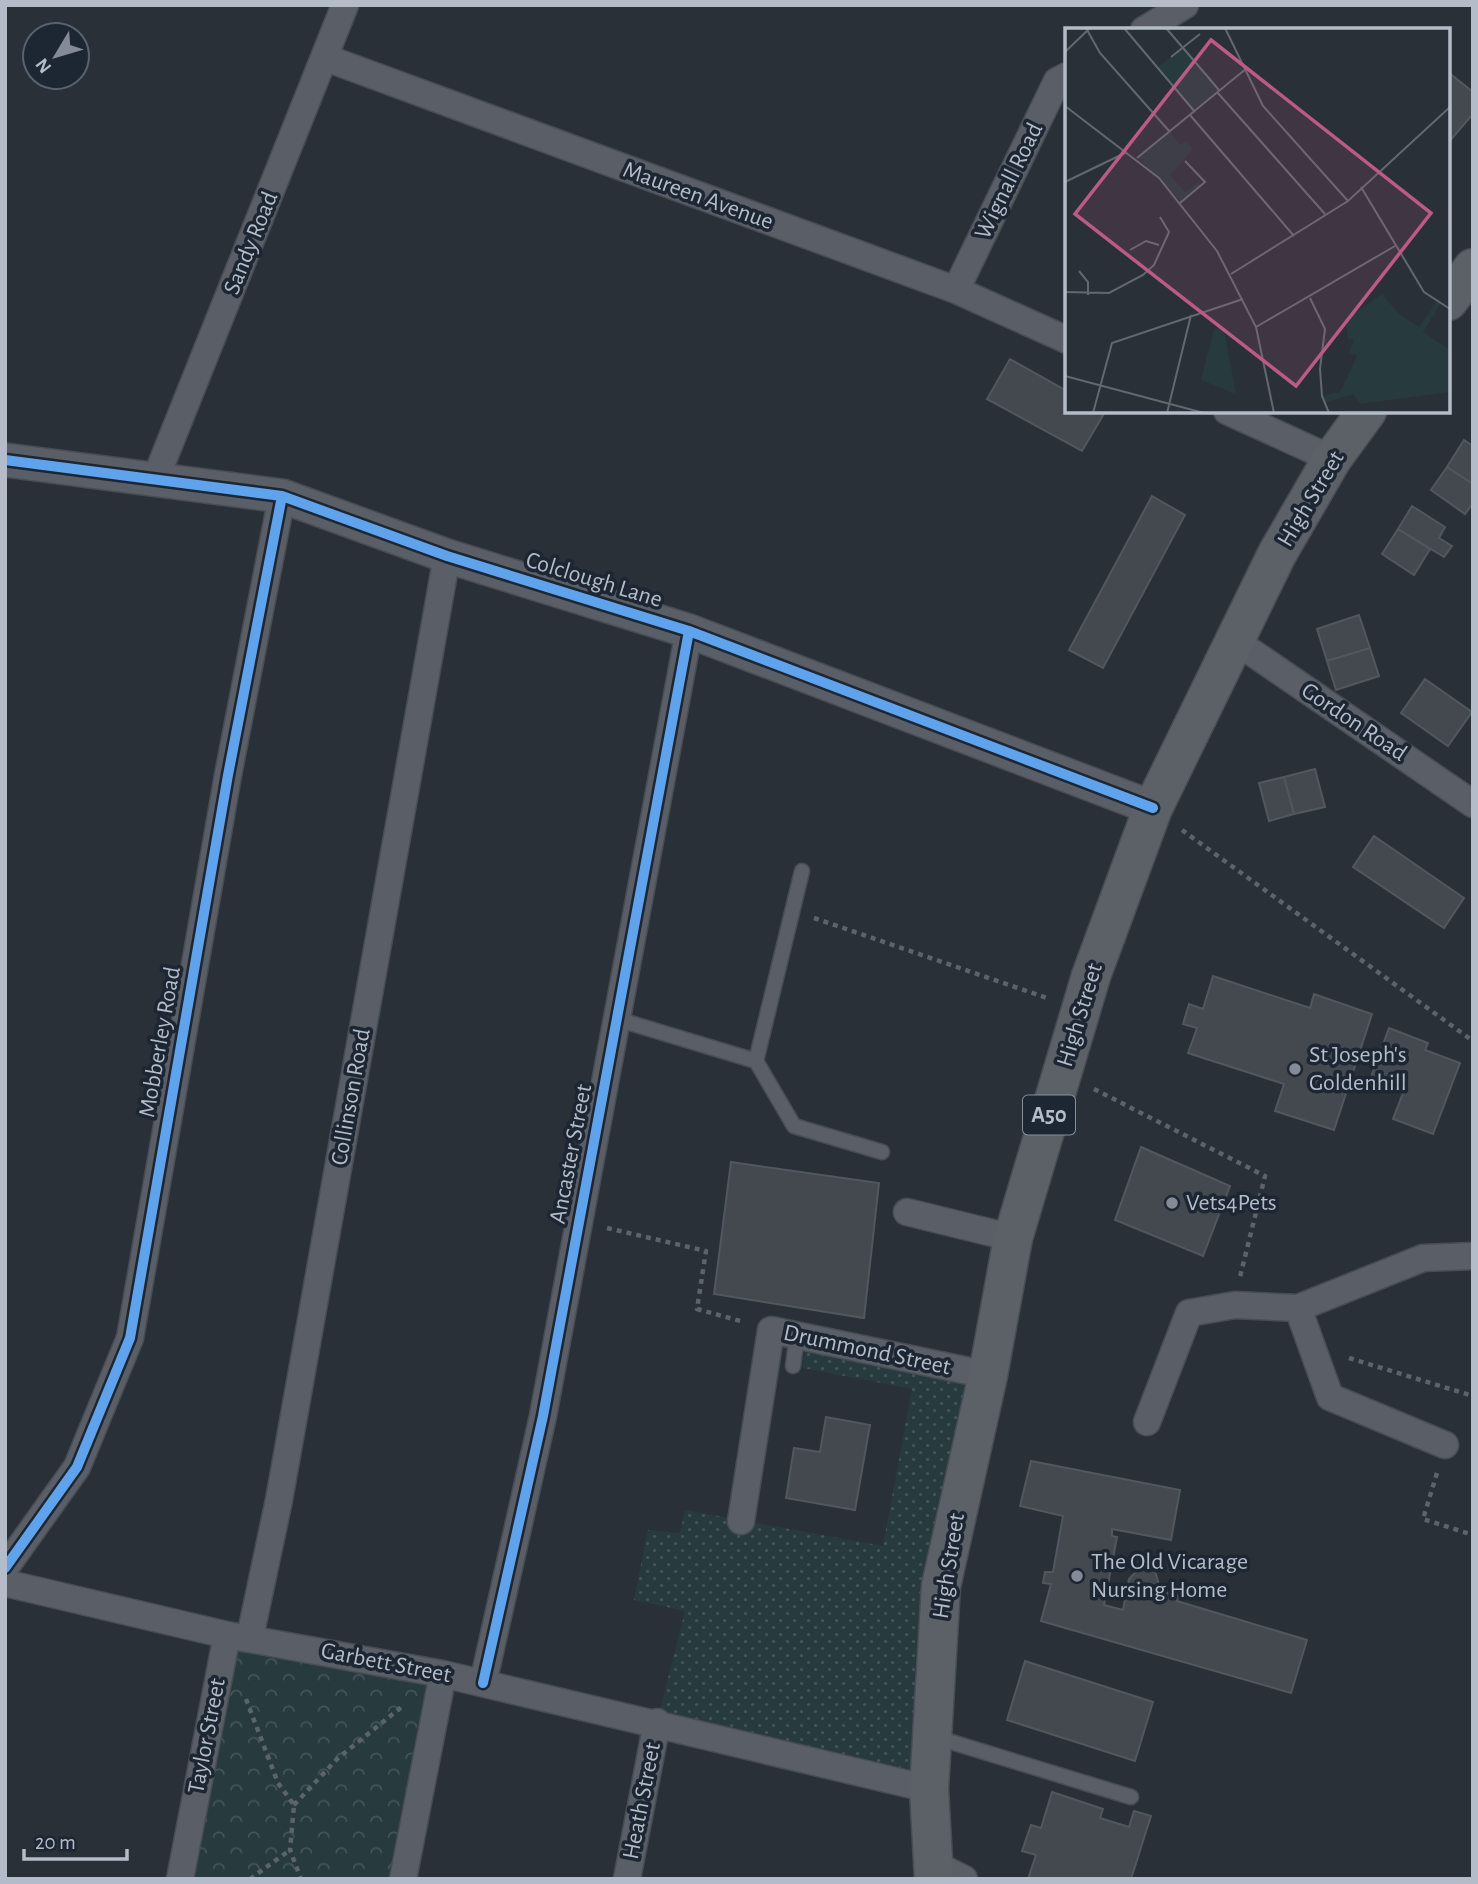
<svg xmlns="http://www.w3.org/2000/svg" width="1478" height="1884" font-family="'Alegreya Sans',sans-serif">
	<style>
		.grass { fill: url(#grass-dots) }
		.park { fill: url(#park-crowns) }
		.building { fill: #444950; stroke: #52575f; stroke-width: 2 }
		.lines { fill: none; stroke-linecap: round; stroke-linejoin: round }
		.service-casing { stroke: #484c53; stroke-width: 17 }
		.minor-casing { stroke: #484c53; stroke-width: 29 }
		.tertiary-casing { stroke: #484c53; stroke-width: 36 }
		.primary-casing { stroke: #484c55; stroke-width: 41 }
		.path { stroke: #5d636a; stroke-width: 4.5; stroke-dasharray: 5 5; stroke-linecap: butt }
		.service { stroke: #5a5e66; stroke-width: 14 }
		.minor { stroke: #5a5e66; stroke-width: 26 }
		.tertiary { stroke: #5a5e66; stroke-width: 33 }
		.primary { stroke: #5c6168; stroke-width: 38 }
		.cycleway-casing { stroke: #1d2633; stroke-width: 15 }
		.cycleway { stroke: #60a3ed; stroke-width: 10 }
		.poi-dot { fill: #848b96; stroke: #1d2633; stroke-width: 2.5 }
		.labels { text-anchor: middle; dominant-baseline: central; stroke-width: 7; stroke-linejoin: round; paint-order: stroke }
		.shield { fill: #1d2633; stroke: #878f9c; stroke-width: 2 }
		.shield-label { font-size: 23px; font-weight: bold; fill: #b4bcc9 }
		.street-label { font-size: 24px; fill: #b4bcc9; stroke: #1d2633 }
		.poi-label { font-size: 24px; fill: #b4bcc9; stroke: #1d2633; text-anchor: start }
		.inset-road { fill: none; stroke: #616872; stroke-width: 2 }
		.view { fill: #bc5a87; fill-opacity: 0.15; stroke: #bc5a87; stroke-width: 3.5 }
		.inset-edge { fill: none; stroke: #b4bcc9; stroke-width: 3.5 }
	</style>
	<defs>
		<pattern id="grass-dots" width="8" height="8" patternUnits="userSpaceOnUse" patternTransform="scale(1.75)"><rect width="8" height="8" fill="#273a3e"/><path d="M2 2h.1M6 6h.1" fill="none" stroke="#445559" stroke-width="1.8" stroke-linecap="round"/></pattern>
		<pattern id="park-crowns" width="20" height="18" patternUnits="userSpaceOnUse" patternTransform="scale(1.75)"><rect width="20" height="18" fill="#273a3e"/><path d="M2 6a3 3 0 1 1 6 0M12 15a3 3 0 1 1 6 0" fill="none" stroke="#445559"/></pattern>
	</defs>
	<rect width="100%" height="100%" fill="#2a3038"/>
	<!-- grass -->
	<path class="grass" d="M806 1337 977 1373 917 1786 657 1722 685 1611 634 1600 648 1530 680 1533 685 1510 883 1546 912 1389 803 1368Z"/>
	<!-- park -->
	<path class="park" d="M227 1635 443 1674 403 1879H180Z"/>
	<!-- building -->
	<path class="building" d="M1448 72 1473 92V114L1448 143Z
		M1010 359 1067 391V411L1105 412 1082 451 987 399Z
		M1464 440 1473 446V484L1447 467Z
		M1447 467 1473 484V503L1465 514 1431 490Z
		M1152 496 1185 515 1103 668 1069 650Z
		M1412 506 1445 527 1439 538 1452 546 1444 557 1398 529Z
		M1398 529 1430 549 1414 575 1382 554Z
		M1359 615 1370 648 1327 661 1317 629Z
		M1370 648 1379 676 1336 690 1327 661Z
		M1425 679 1472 712 1448 746 1401 713Z
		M1315 769 1325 807 1294 814 1284 777Z
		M1284 777 1294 814 1269 821 1259 783Z
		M1374 836 1464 898 1444 928 1353 867Z
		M1213 976 1310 1008 1314 994 1372 1014 1334 1130 1275 1111 1284 1084 1188 1053 1197 1028 1183 1024 1189 1004 1203 1009Z
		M1389 1028 1428 1043 1425 1050 1460 1063 1433 1134 1393 1119 1403 1093 1370 1080Z
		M1141 1147 1230 1186 1203 1256 1115 1220Z
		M731 1162 879 1183 864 1318 714 1294Z
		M826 1417 870 1425 855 1510 786 1498 794 1448 820 1452Z
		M1031 1461 1180 1490 1171 1540 1112 1529V1536L1117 1537 1104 1605 1123 1610 1129 1579 1142 1566 1154 1568 1161 1591 1179 1596 1177 1601 1307 1640 1291 1693 1041 1621 1051 1584 1043 1583 1045 1572H1053L1063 1516 1020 1506Z
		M1025 1661 1153 1702 1135 1761 1007 1720Z
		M1052 1792 1103 1809 1100 1818 1129 1827 1134 1811 1151 1816 1131 1879H1028L1036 1855 1022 1851 1031 1825 1041 1828Z"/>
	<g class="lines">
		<defs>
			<path id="service" d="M617 1019 756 1061 802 871
				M756 1061 794 1126 882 1152
				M793 1366 797 1335
				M935 1737 1131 1797"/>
			<path id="minor" d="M1144 30 1185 5
				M326 58 956 290 1067 340
				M956 290 1057 81 1067 76
				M1227 411 1332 459
				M155 480 345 5
				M1234 640 1473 804
				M907 1212 1013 1238
				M1298 1308 1330 1397 1445 1445
				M1147 1422 1189 1313 1235 1305 1298 1308 1423 1258 1473 1256
				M741 1521 771 1330 988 1375
				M5 1568 77 1467 130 1338 228 775 282 496
				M5 1583 227 1635 443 1674 929 1789
				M250 1637 279 1500 447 556
				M483 1683 543 1416 689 631
				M934 1864 964 1879
				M180 1879 227 1635
				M403 1879 443 1674
				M627 1879 657 1722"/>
			<path id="tertiary" d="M5 460 282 496 447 556 689 631 1153 808"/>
			<path id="primary" d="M1448 301 1473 268
				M934 1879 929 1789 941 1586 988 1375 1013 1238 1091 976 1153 808 1277 554 1332 459 1367 411"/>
		</defs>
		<!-- service casing -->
		<use href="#service" class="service-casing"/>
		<!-- minor casing -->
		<use href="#minor" class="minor-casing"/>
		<!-- tertiary casing -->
		<use href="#tertiary" class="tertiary-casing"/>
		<!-- primary casing -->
		<use href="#primary" class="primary-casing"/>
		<!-- path -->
		<path class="path" d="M1182 830 1473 1041
			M814 918 1047 998
			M1094 1089 1265 1176 1240 1277
			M607 1228 706 1251 697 1309 744 1322
			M1349 1358 1473 1396
			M1437 1473 1423 1519 1473 1535
			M246 1699 278 1783 294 1805 290 1850 301 1879
			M294 1805 337 1759 404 1705
			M250 1879 290 1850"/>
		<!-- service -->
		<use href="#service" class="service"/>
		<!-- minor -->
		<use href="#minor" class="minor"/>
		<!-- tertiary -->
		<use href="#tertiary" class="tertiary"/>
		<!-- primary -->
		<use href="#primary" class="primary"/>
		<defs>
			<path id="cycleway" d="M5 460 282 496 447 556 689 631 1153 808
				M5 1568 77 1467 130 1338 228 775 282 496
				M483 1683 543 1416 689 631"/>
		</defs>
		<!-- cycleway casing -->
		<use href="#cycleway" class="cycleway-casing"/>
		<!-- cycleway -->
		<use href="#cycleway" class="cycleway"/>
	</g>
	<!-- markers -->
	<g class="poi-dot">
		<circle cx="1295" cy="1069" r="7"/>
		<circle cx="1172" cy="1203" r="7"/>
		<circle cx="1077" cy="1576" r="7"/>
	</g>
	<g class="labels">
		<!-- shield labels -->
		<rect class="shield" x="1023" y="1095.5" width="52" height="39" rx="5"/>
		<g class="shield-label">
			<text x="1049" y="1115">A50</text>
		</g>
		<!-- street labels -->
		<g class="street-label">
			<text transform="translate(1009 181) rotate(-64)">Wignall Road</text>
			<text transform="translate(698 196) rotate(20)">Maureen Avenue</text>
			<text transform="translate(251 243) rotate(-68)">Sandy Road</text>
			<text transform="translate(1311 499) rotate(-59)">High Street</text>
			<text transform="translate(594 580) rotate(17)">Colclough Lane</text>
			<text transform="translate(1354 722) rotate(34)">Gordon Road</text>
			<text transform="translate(1080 1015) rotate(-73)">High Street</text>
			<text transform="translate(160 1042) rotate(-80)">Mobberley Road</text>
			<text transform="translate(351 1097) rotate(-80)">Collinson Road</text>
			<text transform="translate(571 1154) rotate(-79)">Ancaster Street</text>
			<text transform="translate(867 1350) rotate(12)">Drummond Street</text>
			<text transform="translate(949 1566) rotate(-81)">High Street</text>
			<text transform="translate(386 1663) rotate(11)">Garbett Street</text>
			<text transform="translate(207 1736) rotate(-79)">Taylor Street</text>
			<text transform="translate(642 1801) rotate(-79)">Heath Street</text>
		</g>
		<!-- poi labels -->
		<g class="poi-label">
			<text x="1309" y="1055">St Joseph's<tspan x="1309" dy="28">Goldenhill</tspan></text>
			<text x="1186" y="1203">Vets4Pets</text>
			<text x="1091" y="1562">The Old Vicarage<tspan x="1091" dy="28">Nursing Home</tspan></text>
		</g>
	</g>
	<!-- overview -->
	<g transform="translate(1065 28)">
		<rect width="385" height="385" fill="#2a3038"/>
		<path d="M105 104 115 117 121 113 128 121 105 147 120 164 133 154 136 157 116 174 73 129ZM149 301H159L171 366 136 352Z" fill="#273a3e"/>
		<path d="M117 20 154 62 130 84 92 40ZM317 266 334 286 354 299 372 273 376 275 358 304 385 322V364L295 376 288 366 260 375 257 368 275 364 289 335 292 327 284 325 289 312 283 311 280 292Z" fill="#273a3e"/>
		<path class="inset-road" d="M21 0 35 25 105 104M59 0 130 84M101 0 154 62M160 0 198 78 283 173M0 24 25 0M106 29 135 6M152 64 260 186M0 78 94 150 152 223 191 299 209 385M125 87 229 208M72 130 182 40M0 154 62 124M296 159 359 264 385 281M115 175 140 154 120 133M65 222 81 213 94 217M14 243 23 254V267M166 246 283 173 385 79M0 264 44 265 78 247 89 237 104 204 95 189M245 270 260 301 255 341 257 368 264 385M191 299 330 218M0 348 139 385M28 385 47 315 178 271M102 385 126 287"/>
		<path class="view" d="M146 12 366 185 231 358 10 186Z"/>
		<rect width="385" height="385" class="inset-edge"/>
	</g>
	<!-- border -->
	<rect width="1478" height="1884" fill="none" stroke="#b4bcc9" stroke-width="14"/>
	<!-- north arrow -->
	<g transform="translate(56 56) rotate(232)"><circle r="33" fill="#1d2633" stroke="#59626f" stroke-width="2"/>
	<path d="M0-5L12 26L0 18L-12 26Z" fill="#848b96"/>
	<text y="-10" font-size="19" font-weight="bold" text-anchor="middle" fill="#b4bcc9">N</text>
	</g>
	<!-- scale -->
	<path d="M24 1849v10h103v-10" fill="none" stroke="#b4bcc9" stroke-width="3.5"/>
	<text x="35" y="1849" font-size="21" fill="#b4bcc9" stroke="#1d2633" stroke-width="5" paint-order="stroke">20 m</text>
</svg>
